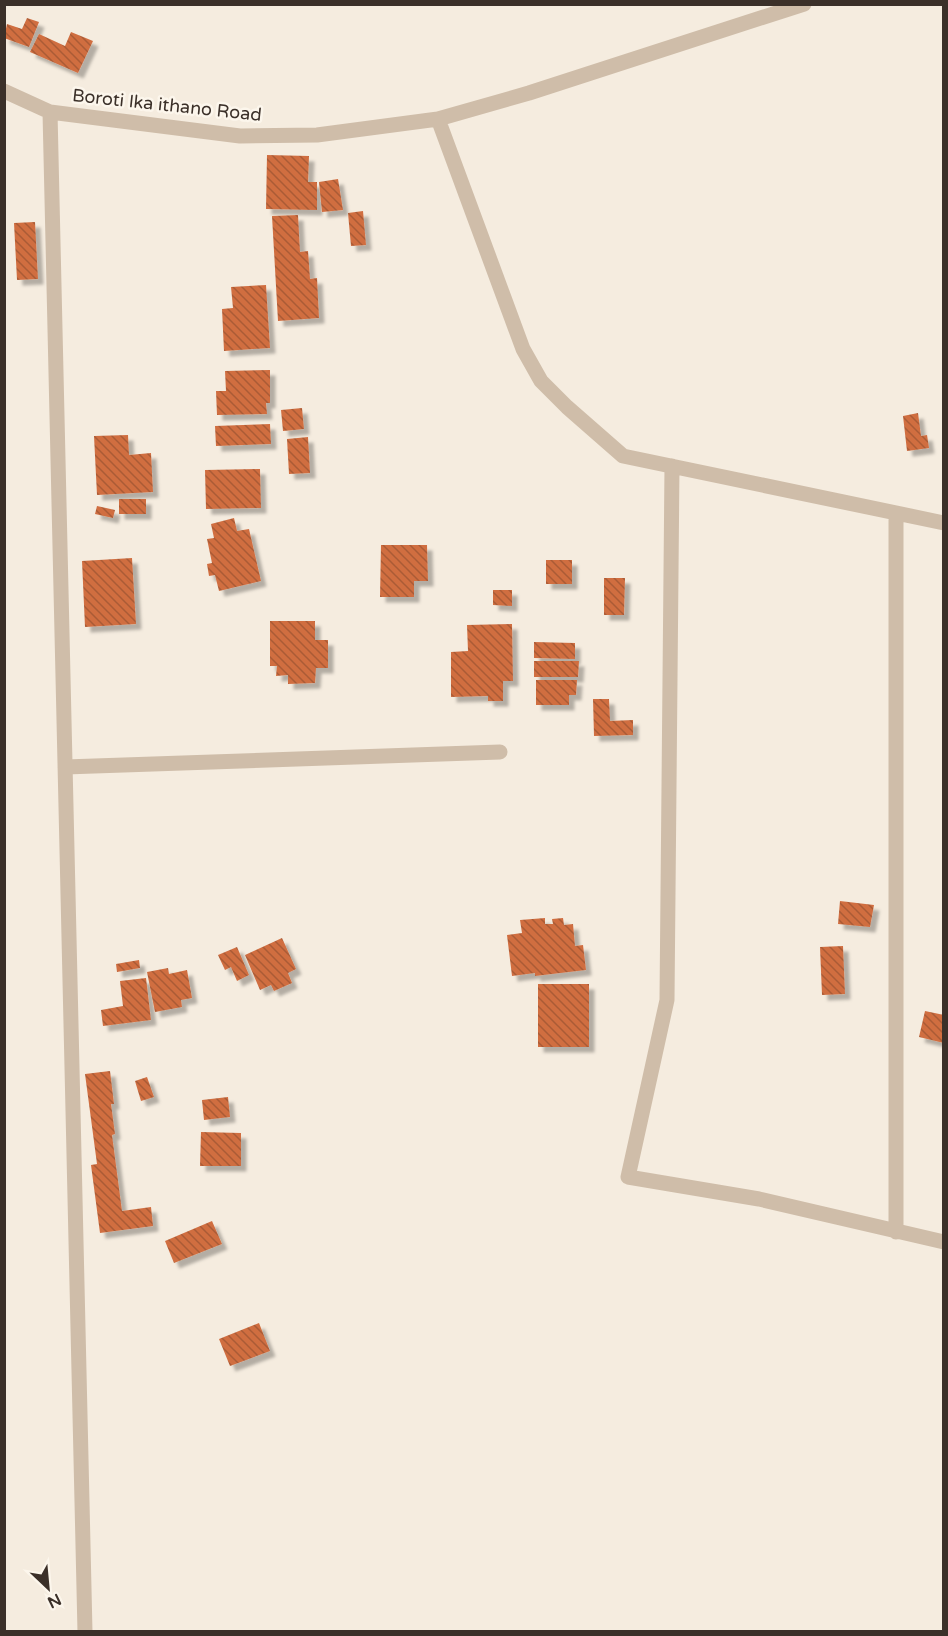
<svg xmlns="http://www.w3.org/2000/svg" width="948" height="1636" font-family="'Varela Round',sans-serif">
	<style>
		.building { fill: url(#building-back-hatch); filter: url(#shadow) }
		.lines { fill: none; stroke-linecap: round; stroke-linejoin: round }
		.minor { stroke: #cfbda9; stroke-width: 15 }
		.labels { text-anchor: middle; dominant-baseline: central; stroke-width: 5; stroke-linejoin: round; paint-order: stroke }
		.street-label { font-size: 18px; fill: #3b3029; stroke: #fcf6ec }
	</style>
	<defs>
		<pattern id="building-back-hatch" width="6" height="6" patternUnits="userSpaceOnUse" patternTransform="scale(1.5)"><rect width="6" height="6" fill="#d06e41"/><path d="M-1 5l2 2M0 0l6 6M5-1l2 2" fill="none" stroke="#aa5b36"/></pattern>
		<filter id="shadow"><feDropShadow dx="5.5" dy="5.5" stdDeviation="1.5" flood-color="#0004"/></filter>
	</defs>
	<rect width="100%" height="100%" fill="#f5ecdf"/>
	<!-- building -->
	<path class="building" d="M27 18 39 22 29 47 4 38 7 24 22 29Z
		M71 32 93 41 78 73 30 52 39 34 65 46Z
		M267 155 309 156 308 182H317V210L266 209Z
		M338 179 343 210 322 212 319 182Z
		M363 211 366 245 351 246 348 213Z
		M298 215 300 252 308 251 310 279 317 278 319 318 278 321 272 216Z
		M35 222 38 279 17 280 14 223Z
		M266 285 270 348 224 351 222 309 233 308 231 287Z
		M270 370V403H266L267 414 217 415 216 391H226L225 371Z
		M302 408 304 429 283 431 281 410Z
		M918 413 921 436 927 435 929 448 907 451 903 416Z
		M270 424 271 444 216 446 215 426Z
		M128 435 129 455 151 453 153 492 97 495 94 436Z
		M308 437 310 473 289 474 287 439Z
		M260 469 261 508 206 509 205 470Z
		M119 499H146V514H119Z
		M97 506 115 510 113 518 95 514Z
		M234 518 237 531 249 529 261 581 219 591 215 575 209 576 207 564 212 563 207 539 214 538 211 524Z
		M381 545H427L428 581H414V597H380Z
		M132 558 136 624 85 627 82 561Z
		M546 560H572V584H546Z
		M604 578H625L624 615H604Z
		M493 590H512V606L493 605Z
		M270 621H315V640H328V668H316L315 683 288 684V675L276 676 277 666H270Z
		M512 624 513 681H503V701H488V696L451 697V652L468 651 467 625Z
		M534 642 575 643V659L534 658Z
		M534 661H579L578 677H534Z
		M536 680H577L576 695H569V705H536Z
		M593 699H609L610 721 633 720V735L594 736Z
		M840 901 874 905 870 927 838 924Z
		M545 918V924H553L552 919 563 918 564 925 573 924 575 946 583 945 586 970 535 976V973L512 976 507 935 522 933 520 920Z
		M282 938 296 969 288 973 292 983 274 991 271 985 260 990 245 955Z
		M843 946 845 994 822 995 820 947Z
		M237 947 249 975 237 981 231 967 225 970 218 955Z
		M139 960 140 968 117 972 116 964Z
		M168 968 169 974 187 970 192 998 181 1000 182 1007 155 1012 147 972Z
		M146 978 151 1020 103 1026 101 1010 123 1006 120 981Z
		M538 984H589V1047H538Z
		M925 1011 944 1015V1043L919 1037Z
		M110 1071 114 1104H111L115 1134 112 1135 122 1211 151 1207 153 1226 100 1233 91 1165 97 1164 85 1074Z
		M147 1077 154 1097 141 1101 135 1081Z
		M228 1097 230 1117 204 1120 202 1100Z
		M201 1132 241 1133V1166H200Z
		M212 1221 222 1244 174 1263 165 1241Z
		M259 1323 270 1351 230 1366 219 1339Z"/>
	<g class="lines">
		<!-- minor -->
		<path class="minor" d="M4 91 50 112 240 136 317 135 438 119 529 93 804 4
			M50 112 85 1632
			M438 119 523 349 541 381 567 407 623 456 944 523
			M672 466 667 1000 628 1177 759 1199 944 1242
			M65 767 500 752
			M896 1232V513"/>
	</g>
	<g class="labels">
		<!-- street labels -->
		<g class="street-label">
			<text transform="translate(167 105) rotate(6)">Boroti Ika ithano Road</text>
		</g>
	</g>
	<!-- border -->
	<rect width="948" height="1636" fill="none" stroke="#3b3029" stroke-width="12"/>
	<!-- north arrow -->
	<g transform="translate(48 1588) rotate(154)" stroke="#fcf6ec" stroke-width="4.5" paint-order="stroke">
	<path d="M0-4.5L10 22L0 15L-10 22Z" fill="#3b3029"/>
	<text y="-9" font-size="16" font-weight="bold" text-anchor="middle" fill="#3b3029">N</text>
	</g>
</svg>
